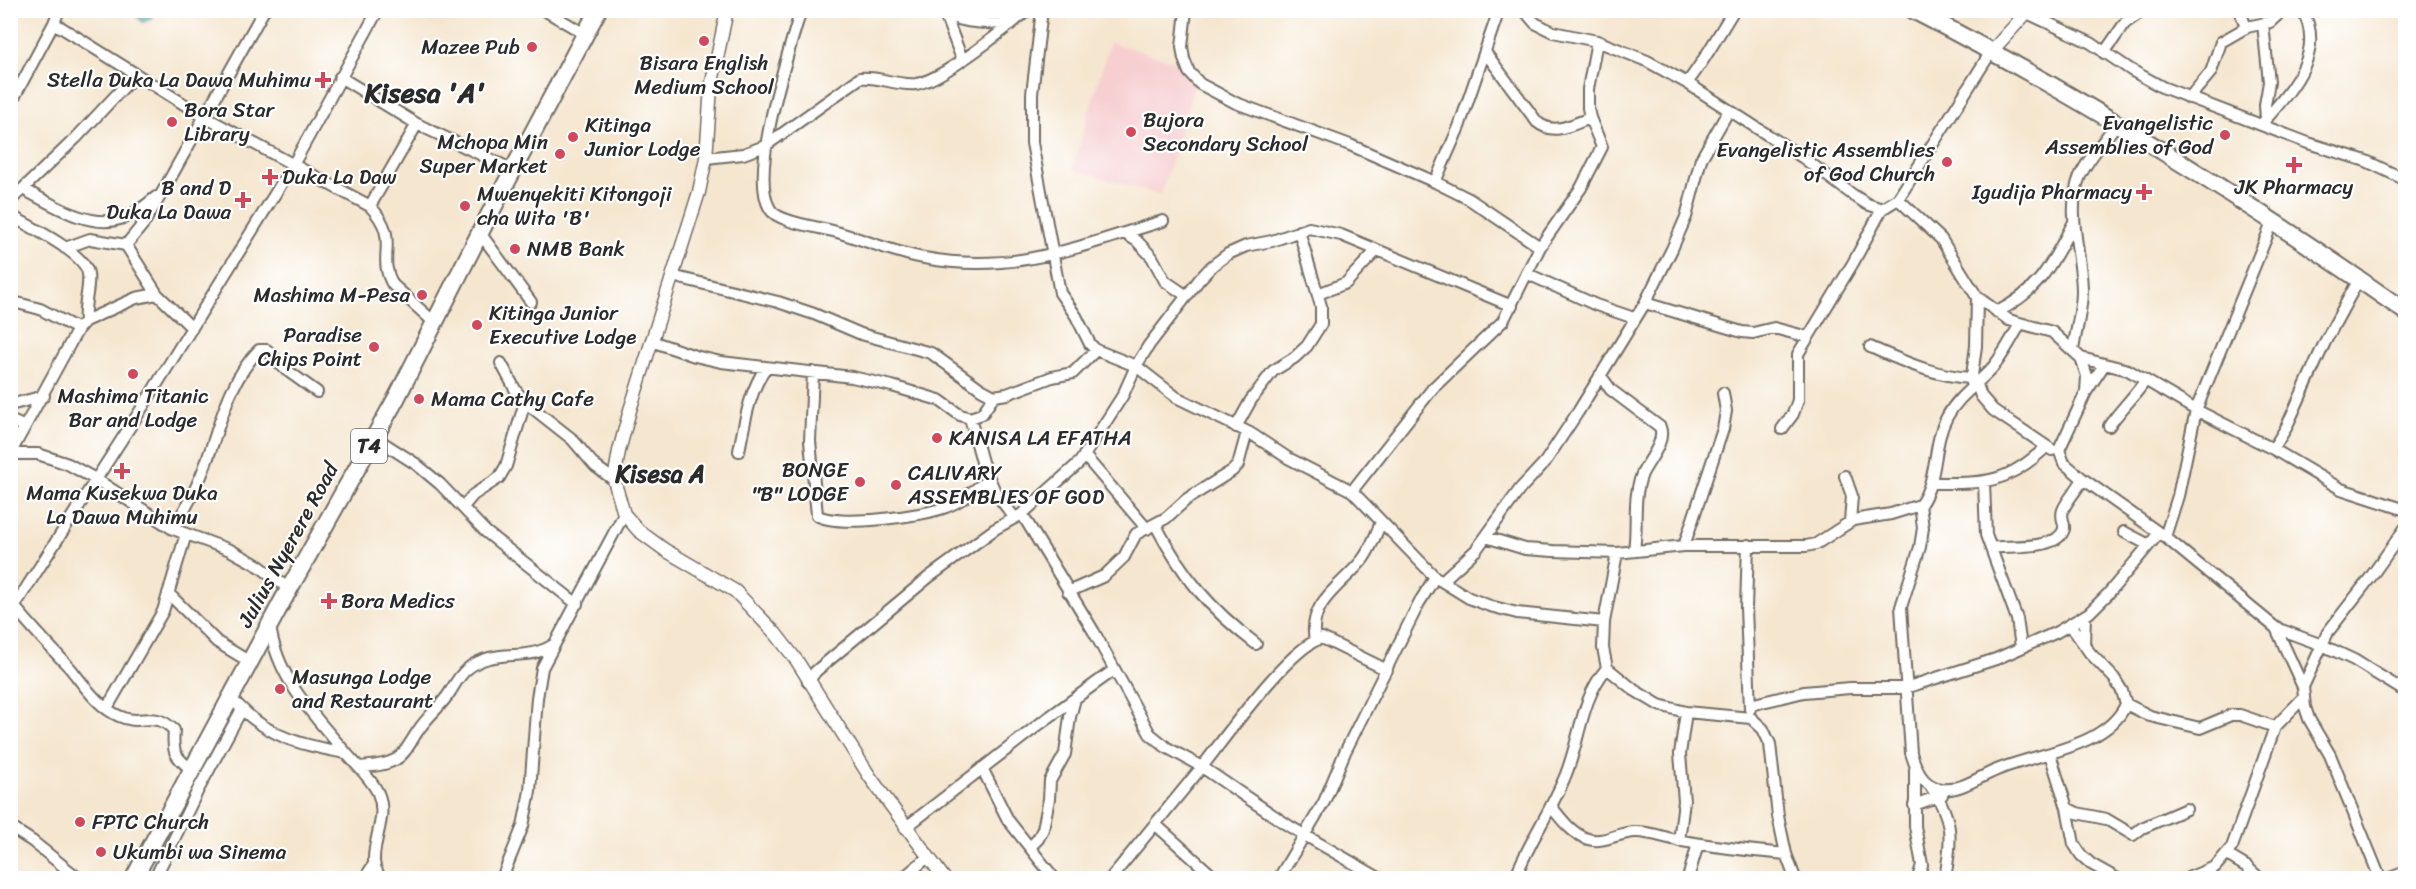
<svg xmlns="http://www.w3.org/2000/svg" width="2416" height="889" font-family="Sriracha,sans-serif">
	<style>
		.built { fill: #f7cfd1 }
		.water { fill: #4ab3c8; stroke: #3a6f7a; stroke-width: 1.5 }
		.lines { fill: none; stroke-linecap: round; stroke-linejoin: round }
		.minor-casing { stroke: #726c64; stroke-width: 14 }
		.tertiary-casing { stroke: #726c64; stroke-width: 15 }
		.primary-casing { stroke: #726c64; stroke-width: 20 }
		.trunk-casing { stroke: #726c64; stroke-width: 20 }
		.minor { stroke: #fff; stroke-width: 10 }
		.tertiary { stroke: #fff; stroke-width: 12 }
		.primary { stroke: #fff; stroke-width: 16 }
		.trunk { stroke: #fff; stroke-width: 16 }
		.poi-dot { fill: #d1495b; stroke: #fff; stroke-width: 2 }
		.labels { text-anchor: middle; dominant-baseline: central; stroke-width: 4.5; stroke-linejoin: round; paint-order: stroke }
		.shield { fill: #fff; stroke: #6b6b6b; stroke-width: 1.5 }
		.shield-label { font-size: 20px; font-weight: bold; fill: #2b2b2b }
		.poi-label { font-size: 21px; fill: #2b2b2b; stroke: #fff; text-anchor: start }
		.street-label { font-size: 21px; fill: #2b2b2b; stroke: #fff }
		.quarter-label { font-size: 24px; font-weight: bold; fill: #2b2b2b; stroke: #fff }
		.district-label { font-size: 27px; font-weight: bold; fill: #2b2b2b; stroke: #fff }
	</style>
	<rect width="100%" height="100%" fill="#fff"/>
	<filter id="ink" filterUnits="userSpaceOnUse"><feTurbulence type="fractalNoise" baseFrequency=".0167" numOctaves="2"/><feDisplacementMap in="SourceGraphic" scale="12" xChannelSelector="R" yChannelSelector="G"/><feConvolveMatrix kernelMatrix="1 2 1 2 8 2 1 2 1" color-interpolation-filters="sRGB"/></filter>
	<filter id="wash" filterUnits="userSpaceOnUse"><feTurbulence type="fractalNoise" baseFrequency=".008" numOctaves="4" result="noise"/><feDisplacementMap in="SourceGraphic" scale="24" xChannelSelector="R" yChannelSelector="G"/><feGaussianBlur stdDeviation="1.35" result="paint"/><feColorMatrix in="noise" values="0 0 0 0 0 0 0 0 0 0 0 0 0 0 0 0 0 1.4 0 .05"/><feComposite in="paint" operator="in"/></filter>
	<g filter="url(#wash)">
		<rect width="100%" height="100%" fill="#f5e6cf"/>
		<!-- built -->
		<path class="built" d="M1110 42 1199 69 1161 195 1072 169Z"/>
		<!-- water -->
		<path class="water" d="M131 11H155L151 19 143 22Z"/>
	</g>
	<g filter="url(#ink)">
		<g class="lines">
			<defs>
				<path id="minor" d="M544 10 585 34
					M801 10C789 51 748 173 770 209 777 222 818 227 833 231 863 239 894 253 924 258 1014 275 1080 246 1163 221
					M935 10C963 24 981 23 1011 24
					M1042 10 1032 94V143L1060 293 1076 316 1090 344 1096 350 1136 366 1176 397 1250 433 1288 458 1352 491 1435 577 1469 598 1490 606 1517 613 1604 622
					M1186 10 1182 47 1184 59 1189 72 1200 84 1236 103 1350 145 1435 182 1469 199 1540 247
					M1524 10 1535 23 1553 32 1597 41 1647 61 1687 83 1802 157 1853 195 1867 204 1882 209 1898 199 1991 52
					M2240 10 2246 28
					M2398 10 2406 13
					M944 12 962 59
					M2027 13 2091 43 2131 70 2162 87 2308 143 2366 161 2406 180
					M54 23 203 116 370 206C402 240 375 255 393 285L436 324
					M2263 24 2269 82 2265 105 2266 119
					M1485 52 1537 122C1554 136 1571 125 1590 118
					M2104 53 2125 23 2144 10
					M340 77 417 124 513 170
					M1687 83C1705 60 1718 35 1734 10
					M2189 98 2211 72 2221 42 2247 27 2270 22 2283 10
					M10 105 54 23 59 10
					M2261 125C2287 94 2328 54 2302 10
					M706 158 743 154 765 146 860 78C879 76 897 86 916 84 942 80 1005 29 1028 10
					M1435 182 1459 127 1499 10
					M23 189C50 203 88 229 120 219 134 215 145 206 156 197
					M1898 199 1941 239 1977 297 2009 320 2052 332 2081 358 2087 376 2086 392 2059 450 2064 463 2083 479 2165 537 2276 628 2303 687 2305 707 2309 719 2330 755 2380 878
					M10 201 76 138 136 74
					M370 206 417 124
					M10 215C28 226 86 253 88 274 90 289 83 305 85 321
					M480 233 531 302
					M1124 233 1137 241 1152 257 1165 281 1187 296
					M126 245 157 294 192 328
					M65 248 90 239 126 245 144 223 162 193 264 10
					M1528 274 1596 305 1634 318
					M672 276 778 302 814 314 861 334 931 353 981 389 994 396 1007 394 1052 377 1073 373 1096 350
					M1318 294 1346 283 1376 251
					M10 301 40 309 78 329
					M1645 303 1742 332 1753 333 1774 328 1808 337
					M1997 312C2042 289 2051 264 2074 222
					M651 341 695 356 721 362 852 377 892 386 939 400 960 415 970 418 982 414 994 396
					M1870 347C1903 361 1934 376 1971 378
					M2073 350C2076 330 2082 310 2082 291 2082 255 2065 211 2080 176 2089 157 2105 140 2117 123
					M2081 358 2128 370 2196 410 2273 449 2341 489 2406 510
					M501 363 516 391 525 402 572 439 595 466 614 480
					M813 372 810 441 817 515C835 528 925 516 946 507 962 501 976 489 989 479
					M1600 375 1611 390 1660 427C1666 442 1648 461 1642 474 1632 499 1638 525 1634 550
					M1976 382 1981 396 1993 410 2052 450
					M1971 383 1976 346 1977 297
					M2086 392 2104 365
					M10 405 44 396
					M970 418 982 462 996 494 1015 518
					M10 420 25 427
					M2109 426C2120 410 2134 397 2145 381
					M1236 427 1251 400 1273 371 1294 358 1307 346 1321 324V306L1299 231
					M1782 429 1793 414 1798 400V354L1853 263 1882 209
					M374 437 416 464 440 484 486 532 577 604
					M2273 449 2286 428 2325 342 2359 279
					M739 451C745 421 749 392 766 367
					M10 454H38L68 464 97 480 173 529 230 550 259 566 289 589
					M10 454 78 329 85 321 136 298 157 294
					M1084 455 1147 529
					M1845 476 1852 496 1850 522
					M1984 482 1986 535 2017 619 2021 647
					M1932 483C1984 483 2006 485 2046 447
					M1352 491 1433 388 1503 321 1540 247 1581 188 1602 147 1590 118 1588 108V89L1597 41
					M1920 505 1923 528 1920 547 1901 607 1911 753C1916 769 1922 786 1941 789 1961 792 1983 774 2002 768 2040 753 2108 746 2126 704L2122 691 2114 678 2090 653 2071 626
					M463 507 473 495 499 478 506 466 525 402
					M1022 514 1094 632 1150 734 1166 747 1202 767 1289 826 1379 878
					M1155 524C1183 577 1209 608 1256 644
					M173 529C184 512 193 495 201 476 219 433 225 385 259 350H267L285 369 317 392
					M2124 532 2149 545
					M1486 537 1525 549 1553 551 1617 553 1684 546H1806L1816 544 1853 520 1891 514 1920 505C1939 478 1932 445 1947 417 1958 396 1978 384 1993 367 2004 354 2012 338 2020 324
					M2165 537 2178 496 2196 410 2273 221
					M1748 545 1746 608 1750 709
					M1684 546 1723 429 1726 411 1723 393
					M1991 548C2008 545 2058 551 2064 529 2065 523 2060 517 2063 510 2067 500 2077 490 2083 479
					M1617 553 1604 622 1603 648 1607 668 1634 690 1659 705 1686 712 1751 718 1763 729 1770 744 1778 816 1786 854 1795 878
					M1442 581 1476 550 1520 489 1545 462 1578 412 1645 303 1672 249 1686 217 1701 159 1729 110
					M10 592 14 606C32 628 51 648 70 668 84 685 98 707 119 716 142 727 152 709 174 730 172 752 174 756 192 770
					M1068 592 1104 576 1124 557 1136 534 1166 518 1187 499 1232 471 1238 465 1247 432
					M168 593 217 642 250 662
					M10 613 142 408 293 165 378 10
					M270 625C276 677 314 716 347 754 357 766 371 778 378 793 388 817 373 838 374 861 374 867 378 873 380 878
					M2276 628 2322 645 2354 660 2406 692
					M1315 640C1307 602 1343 585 1363 559 1371 548 1376 535 1381 522
					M2084 645 2085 616
					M808 682 816 671 929 577 995 529 1022 514 1080 462 1123 395 1136 366 1149 345 1199 280 1212 266 1228 254 1246 246 1272 241 1309 228 1341 235 1512 306
					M2303 687 2328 632 2370 578 2406 527
					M237 704C269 738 302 745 346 753
					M2126 704 2150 716 2200 728 2231 715H2240L2275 727
					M1750 705 1804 692 1850 688H1905L1996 659 2057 632 2089 613 2108 594 2159 533
					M107 708 163 611 186 534
					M2050 754 2067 808 2074 844 2081 855 2091 864 2116 878
					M359 767C371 766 383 766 395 760 407 753 412 738 420 728 429 715 442 705 450 692 455 684 459 676 466 670 493 646 526 663 553 645
					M982 768 1008 820 1054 878
					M1915 769V826L1922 865 1918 878
					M1930 785C1954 819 1952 840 1945 878
					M1914 805 1942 795
					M1551 806C1561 819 1572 834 1588 839 1605 844 1620 831 1637 832 1652 832 1667 839 1682 841 1717 847 1751 851 1786 854
					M2067 808 2077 813 2106 819 2133 835 2142 828 2186 809
					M1155 824 1215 878
					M10 827 32 841 78 878
					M905 828 1041 723 1114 670
					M1679 841 1684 801 1680 754 1686 712
					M1030 847 1038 839 1043 829 1049 799 1050 781 1065 754 1070 717 1075 699
					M2227 855 2247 867 2259 878
					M155 878 198 790 242 709
					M365 878 374 864
					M502 878 523 826 530 791 537 698 542 668 624 514
					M903 878 928 857
					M1111 878C1141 841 1171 805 1201 768 1225 738 1289 647 1322 638L1387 670
					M1279 878 1324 802 1345 752 1419 603 1435 577
					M1515 878C1529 842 1549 814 1564 779 1580 743 1580 699 1607 668
					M1688 878 1698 844
					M2188 878 2215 867 2232 847 2275 727 2304 697
					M2390 878 2406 872"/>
				<path id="tertiary" d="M727 10 711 87 706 158 699 192 630 410 619 451 614 480 624 514 639 531 665 550 735 591 776 634 797 661 870 777 944 878
					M1991 52 2029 10"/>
				<path id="primary" d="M1913 10C2084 98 2248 201 2406 312"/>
				<path id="trunk" d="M134 878 283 600 397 397 486 221 598 10"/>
			</defs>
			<!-- minor casing -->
			<use href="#minor" class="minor-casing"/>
			<!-- tertiary casing -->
			<use href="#tertiary" class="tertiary-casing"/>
			<!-- primary casing -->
			<use href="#primary" class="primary-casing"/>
			<!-- trunk casing -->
			<use href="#trunk" class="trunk-casing"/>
			<!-- minor -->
			<use href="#minor" class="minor"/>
			<!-- tertiary -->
			<use href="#tertiary" class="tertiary"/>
			<!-- primary -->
			<use href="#primary" class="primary"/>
			<!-- trunk -->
			<use href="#trunk" class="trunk"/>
		</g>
	</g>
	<!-- markers -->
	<g class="poi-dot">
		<circle cx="704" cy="41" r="6"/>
		<circle cx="532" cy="47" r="6"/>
		<path d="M320 71h6v6h6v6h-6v6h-6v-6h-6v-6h6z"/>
		<circle cx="172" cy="122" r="6"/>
		<circle cx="1131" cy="132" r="6"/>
		<circle cx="2225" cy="135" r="6"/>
		<circle cx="573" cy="137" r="6"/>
		<circle cx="560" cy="154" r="6"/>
		<circle cx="1947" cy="162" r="6"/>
		<path d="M2291 156h6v6h6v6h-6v6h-6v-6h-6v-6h6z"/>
		<path d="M267 168h6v6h6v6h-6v6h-6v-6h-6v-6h6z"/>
		<path d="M2141 183h6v6h6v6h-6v6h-6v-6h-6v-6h6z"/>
		<path d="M240 191h6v6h6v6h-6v6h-6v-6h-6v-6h6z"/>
		<circle cx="465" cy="206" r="6"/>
		<circle cx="515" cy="249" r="6"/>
		<circle cx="422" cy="295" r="6"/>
		<circle cx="477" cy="325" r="6"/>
		<circle cx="374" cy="347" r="6"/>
		<circle cx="133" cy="374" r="6"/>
		<circle cx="419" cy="399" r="6"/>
		<circle cx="937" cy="438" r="6"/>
		<path d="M119 462h6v6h6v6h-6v6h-6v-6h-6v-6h6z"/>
		<circle cx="860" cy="482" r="6"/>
		<circle cx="896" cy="485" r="6"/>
		<path d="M326 592h6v6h6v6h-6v6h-6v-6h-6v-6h6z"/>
		<circle cx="280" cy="689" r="6"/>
		<circle cx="80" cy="822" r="6"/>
		<circle cx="101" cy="852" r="6"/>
	</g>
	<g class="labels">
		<!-- shield labels -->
		<rect class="shield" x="351" y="429" width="36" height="34" rx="4.5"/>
		<g class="shield-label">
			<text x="369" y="446">T4</text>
		</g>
		<!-- poi labels -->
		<g class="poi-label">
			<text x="520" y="47" text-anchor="end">Mazee Pub</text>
			<text x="704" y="63" text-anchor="middle">Bisara English<tspan x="704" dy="24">Medium School</tspan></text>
			<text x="311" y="80" text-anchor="end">Stella Duka La Dawa Muhimu</text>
			<text x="184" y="110">Bora Star<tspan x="184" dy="24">Library</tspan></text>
			<text x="1143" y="120">Bujora<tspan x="1143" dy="24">Secondary School</tspan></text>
			<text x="2213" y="123" text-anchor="end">Evangelistic<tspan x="2213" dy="24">Assemblies of God</tspan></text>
			<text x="585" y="125">Kitinga<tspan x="585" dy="24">Junior Lodge</tspan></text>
			<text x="548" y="142" text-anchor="end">Mchopa Min<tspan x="548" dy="24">Super Market</tspan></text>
			<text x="1935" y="150" text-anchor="end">Evangelistic Assemblies<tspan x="1935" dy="24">of God Church</tspan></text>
			<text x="282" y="177">Duka La Daw</text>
			<text x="2294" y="187" text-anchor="middle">JK Pharmacy</text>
			<text x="231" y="188" text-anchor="end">B and D<tspan x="231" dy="24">Duka La Dawa</tspan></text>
			<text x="2132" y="192" text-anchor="end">Igudija Pharmacy</text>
			<text x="477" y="194">Mwenyekiti Kitongoji<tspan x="477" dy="24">cha Wita 'B'</tspan></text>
			<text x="527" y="249">NMB Bank</text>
			<text x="410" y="295" text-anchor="end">Mashima M-Pesa</text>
			<text x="489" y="313">Kitinga Junior<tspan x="489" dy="24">Executive Lodge</tspan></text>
			<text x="362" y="335" text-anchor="end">Paradise<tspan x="362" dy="24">Chips Point</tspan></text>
			<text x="133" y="396" text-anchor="middle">Mashima Titanic<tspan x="133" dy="24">Bar and Lodge</tspan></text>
			<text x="431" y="399">Mama Cathy Cafe</text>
			<text x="949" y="438">KANISA LA EFATHA</text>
			<text x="848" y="470" text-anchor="end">BONGE<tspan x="848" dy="24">"B" LODGE</tspan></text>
			<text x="908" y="473">CALIVARY<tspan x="908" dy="24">ASSEMBLIES OF GOD</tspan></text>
			<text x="122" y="493" text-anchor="middle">Mama Kusekwa Duka<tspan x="122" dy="24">La Dawa Muhimu</tspan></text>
			<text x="341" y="601">Bora Medics</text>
			<text x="292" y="677">Masunga Lodge<tspan x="292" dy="24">and Restaurant</tspan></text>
			<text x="92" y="822">FPTC Church</text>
			<text x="113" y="852">Ukumbi wa Sinema</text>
		</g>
		<!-- street labels -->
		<g class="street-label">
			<text transform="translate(288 545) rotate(-61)">Julius Nyerere Road</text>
		</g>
		<!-- quarter labels -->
		<g class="quarter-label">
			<text x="660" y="474">Kisesa A</text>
		</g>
		<!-- district labels -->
		<g class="district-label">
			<text x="425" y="93">Kisesa 'A'</text>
		</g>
	</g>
	<!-- margin -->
	<rect width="2416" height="889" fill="none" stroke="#fff" stroke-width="36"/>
</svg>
